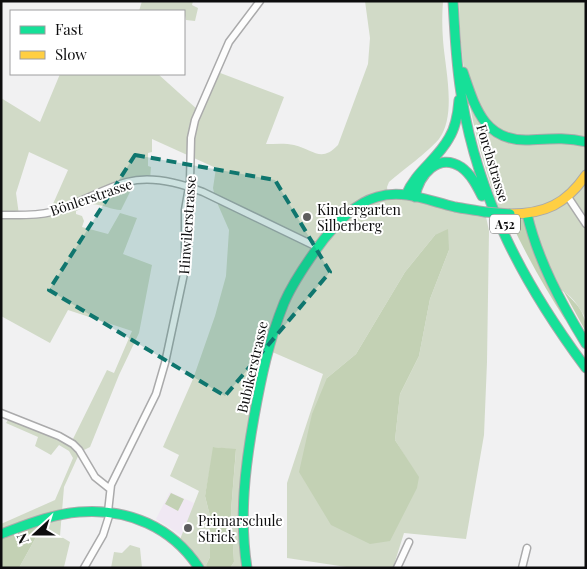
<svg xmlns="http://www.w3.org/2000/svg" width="587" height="569" font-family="'Playfair Display',serif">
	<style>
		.education { fill: #f0e8f3 }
		.green { fill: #d1dac7; fill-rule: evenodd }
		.forest { fill: #c3d1b4 }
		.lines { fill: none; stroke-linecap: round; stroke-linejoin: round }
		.street-casing { stroke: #aaaaab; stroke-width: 9 }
		.fast-casing { stroke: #aaaaab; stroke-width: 11 }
		.slow-casing { stroke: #aaaaab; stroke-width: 11 }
		.street { stroke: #fdfdfd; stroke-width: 6 }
		.fast { stroke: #16e098; stroke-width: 9 }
		.slow { stroke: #ffcf43; stroke-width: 9 }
		.fast-bridge-casing { stroke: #aaaaab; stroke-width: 11; stroke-linecap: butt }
		.fast-bridge { stroke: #16e098; stroke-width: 9 }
		.marked { fill: #0f766e; fill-opacity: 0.2; stroke: #0f766e; stroke-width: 4; stroke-dasharray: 10 6; stroke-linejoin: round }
		.poi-dot { fill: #5d5d5e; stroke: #fff; stroke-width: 2 }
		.labels { text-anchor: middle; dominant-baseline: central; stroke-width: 4; stroke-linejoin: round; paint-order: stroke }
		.shield { fill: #fff; stroke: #565656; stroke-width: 1 }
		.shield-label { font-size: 12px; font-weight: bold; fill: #0d0d0e }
		.street-label { font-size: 14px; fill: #0d0d0e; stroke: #fff }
		.poi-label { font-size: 14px; fill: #0d0d0e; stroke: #fff; text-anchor: start }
	</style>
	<rect width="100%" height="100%" fill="#f1f1f2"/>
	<!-- education -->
	<path class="education" d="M170 492 194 503 184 537 156 519Z"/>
	<!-- green -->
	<path class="green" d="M142 1H193L192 5 198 8 195 21 186 20 184 11H139Z
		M365 1H443C442 14 442 27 443 40 445 68 457 115 439 139 428 152 403 170 389 182L387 187 388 195 485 212 489 231 487 362 484 435 466 539 404 533 393 568H353L287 558V483L323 374 270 351 245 476 247 568H230L234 562 231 511 236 450 214 447 205 496 210 516V557L206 565 207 568H199L179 542 199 491 170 476 179 455 163 447 193 379 215 316 226 276 229 230 215 198 213 188 216 168 152 139V152L148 153V166L151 167 150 180 134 181 133 186 121 210C110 210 98 202 87 205 84 206 79 210 76 211V214L82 216 84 221 82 227 108 234 120 213 137 218 123 254 152 265 139 333 119 375 90 447 80 452 64 487 60 536 70 542 64 567 66 568H19L46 519 1 534V524L55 500 73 458 69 451 59 445 51 455 35 446 38 437 6 423 11 416 71 443 107 370 114 373 132 331 68 310 50 343 1 316V98L40 122 60 74H158L198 110 215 71 284 97 266 144C275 144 286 143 294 145 314 150 321 163 338 145L368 64 370 38ZM29 152 68 170 49 213 19 215 16 193ZM435 235 449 250 430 299 419 356 400 394 395 440 418 477 327 378 356 354 405 272Z
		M459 1H586V319C579 307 570 291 556 289L527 215 501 213C475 145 460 75 459 1Z
		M130 545 140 548 142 568H111L114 552 122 553Z"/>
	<!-- forest -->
	<path class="forest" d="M524 219 566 321C545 288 526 255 510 220Z
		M448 229 449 250 430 299 419 356 400 394 395 440 419 477 417 488 390 541 370 544 331 525 299 472 312 414 327 378 356 354 405 272 435 235Z
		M563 290C577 305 586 311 586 332Z
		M213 447 236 449 231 511 234 562 230 568H207L206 565 210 557V516L205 496Z
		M171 493 184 499 178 511 165 504Z
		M46 519 19 568H1V534Z"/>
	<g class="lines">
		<defs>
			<path id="street" d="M568 197 586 224
				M1 215C17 215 36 216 51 212 78 205 101 189 127 182 152 175 180 183 203 192L317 247
				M1 413 59 436 73 444 79 450 95 477 110 489
				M108 512 111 485 156 394 165 363 185 269V210L190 181 191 138 195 120 229 42 260 1
				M84 568 103 535 110 513
				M397 568 409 542
				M522 568 527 548"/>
			<path id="fast" d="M453 1C455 34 456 66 462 99 479 201 525 286 586 368
				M463 72C475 107 484 142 529 140 549 139 566 137 586 142
				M406 195C416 171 437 160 449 138 456 127 458 113 459 100
				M415 197C419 175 438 152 461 167 471 174 477 186 482 196
				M527 214C538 261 561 303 586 344
				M1 534C26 525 52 514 79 512 128 508 172 527 199 568
				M247 568C239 517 245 467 254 417 261 378 269 340 284 303 294 280 309 259 324 239 338 222 355 203 377 197 404 189 429 201 455 207 465 209 475 210 485 212"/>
			<path id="slow" d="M510 214C545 214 566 204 586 175"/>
		</defs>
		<!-- street casing -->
		<use href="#street" class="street-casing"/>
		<!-- fast casing -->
		<use href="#fast" class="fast-casing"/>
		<!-- slow casing -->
		<use href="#slow" class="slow-casing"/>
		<!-- street -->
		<use href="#street" class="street"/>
		<!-- fast -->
		<use href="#fast" class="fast"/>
		<!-- slow -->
		<use href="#slow" class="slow"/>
		<defs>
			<path id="fast-bridge" d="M485 212 510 214"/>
		</defs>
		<!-- fast-bridge casing -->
		<use href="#fast-bridge" class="fast-bridge-casing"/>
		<!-- fast-bridge -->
		<use href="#fast-bridge" class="fast-bridge"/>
	</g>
	<!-- marked area -->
	<path class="marked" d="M135 155 275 180 330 272 225 396 49 290Z"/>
	<!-- markers -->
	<g class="poi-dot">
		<circle cx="307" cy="217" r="5"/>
		<circle cx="188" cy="528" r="5"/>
	</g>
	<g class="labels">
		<!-- shield labels -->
		<rect class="shield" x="490" y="214.5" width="30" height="19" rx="4"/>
		<g class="shield-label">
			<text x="505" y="224">A52</text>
		</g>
		<!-- street labels -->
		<g class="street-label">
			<text transform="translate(493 163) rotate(73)">Forchstrasse</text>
			<text transform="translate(91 197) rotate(-19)">Bönlerstrasse</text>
			<text transform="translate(187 225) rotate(-86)">Hinwilerstrasse</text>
			<text transform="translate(252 367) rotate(-77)">Bubikerstrasse</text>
		</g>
		<!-- poi labels -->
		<g class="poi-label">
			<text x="317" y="209">Kindergarten<tspan x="317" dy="16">Silberberg</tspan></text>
			<text x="198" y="520">Primarschule<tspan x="198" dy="16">Strick</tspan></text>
		</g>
	</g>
	<!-- border -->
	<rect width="587" height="569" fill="none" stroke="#0d0d0e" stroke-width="5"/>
	<!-- legend -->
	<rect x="10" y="10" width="175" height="65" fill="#ffffff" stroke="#9e9e9f"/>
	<rect x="20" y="26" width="25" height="8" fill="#16e098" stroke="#9e9e9f"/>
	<text x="55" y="35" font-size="15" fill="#0d0d0e">Fast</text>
	<rect x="20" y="51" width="25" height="8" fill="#ffcf43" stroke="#9e9e9f"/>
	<text x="55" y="60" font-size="15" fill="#0d0d0e">Slow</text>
	<!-- north arrow -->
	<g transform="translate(35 534) rotate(249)" stroke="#ffffff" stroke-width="4" paint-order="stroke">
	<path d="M0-4L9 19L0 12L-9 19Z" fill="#0d0d0e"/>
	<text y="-8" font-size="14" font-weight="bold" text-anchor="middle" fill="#0d0d0e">N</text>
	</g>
</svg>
